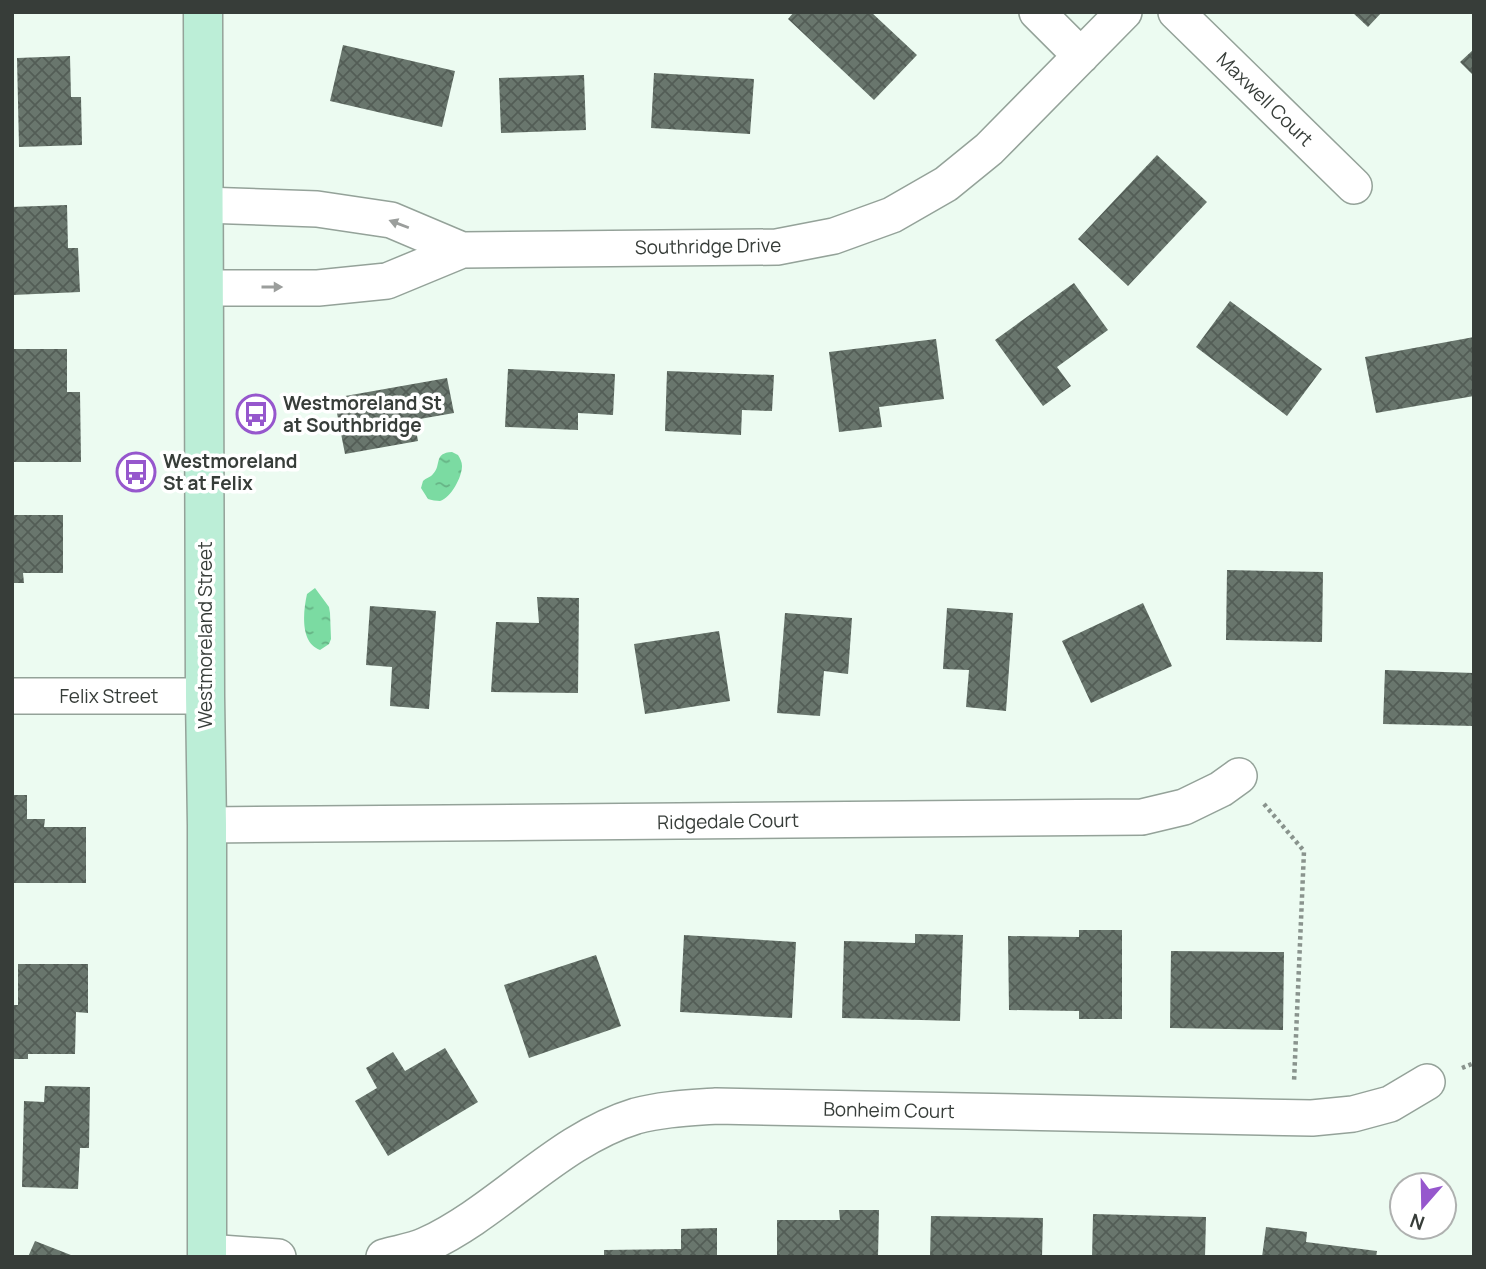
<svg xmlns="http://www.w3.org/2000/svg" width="1486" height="1269" font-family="Manrope,sans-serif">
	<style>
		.water { fill: url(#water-ripples) }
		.building { fill: url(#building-cross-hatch) }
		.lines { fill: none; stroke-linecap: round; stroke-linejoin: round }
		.minor-casing { stroke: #94a299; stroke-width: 38 }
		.secondary-casing { stroke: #94a299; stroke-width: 41 }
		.path { stroke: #89938d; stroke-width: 4.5; stroke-dasharray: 3.5 3.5; stroke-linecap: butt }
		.minor { stroke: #fff; stroke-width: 35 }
		.secondary { stroke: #bceed7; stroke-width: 38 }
		.oneway { fill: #9b9e9c }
		.labels { text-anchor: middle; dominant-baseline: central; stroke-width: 7; stroke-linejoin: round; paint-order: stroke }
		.street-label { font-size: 19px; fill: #373d39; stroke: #fff }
		.poi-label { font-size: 19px; font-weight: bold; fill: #373d39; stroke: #fff; text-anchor: start }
	</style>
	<defs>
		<pattern id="water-ripples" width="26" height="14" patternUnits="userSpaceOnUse" patternTransform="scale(1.75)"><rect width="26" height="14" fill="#7bdba2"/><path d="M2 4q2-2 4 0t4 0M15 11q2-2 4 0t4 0" fill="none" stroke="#66b385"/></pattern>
		<pattern id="building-cross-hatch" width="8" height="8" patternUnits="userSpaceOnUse" patternTransform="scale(1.75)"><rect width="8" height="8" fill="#69766d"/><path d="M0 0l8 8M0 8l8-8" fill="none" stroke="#535d56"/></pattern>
	</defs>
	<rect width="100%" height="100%" fill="#ecfbf1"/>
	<!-- water -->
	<path class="water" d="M452 452 458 455C460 458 462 462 462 466 462 477 451 498 440 501 437 501 431 500 428 499L421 488 423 481C426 478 431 477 433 474 442 465 433 453 452 452Z
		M315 588 329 607 330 613 331 639 329 644 320 650C300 643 303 612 307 594Z"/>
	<!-- building -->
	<path class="building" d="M794 12H871L917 55 874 100 788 19Z
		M1352 12H1382L1368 27Z
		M343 45 455 71 442 127 330 101Z
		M1474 49V76L1460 62Z
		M70 56 71 97H81L82 145 19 147 17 58Z
		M654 73 754 79 750 134 651 128Z
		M584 75 586 130 501 133 499 78Z
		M1157 155 1207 202 1128 286 1078 239Z
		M67 205 68 248H78L80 292 13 295 12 207Z
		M1074 283 1108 330 1057 367 1071 386 1043 406 995 340Z
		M1230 301 1322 369 1287 416 1196 347Z
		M1474 337V396L1376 413 1365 357Z
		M936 339 944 399 879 407 882 427 839 432 829 352Z
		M12 349H67V392H80L81 462H12Z
		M508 369 615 374 613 415 578 413V430L505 427Z
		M667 371 774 375 772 411 742 410 741 435 665 431Z
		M447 378 454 413 414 420 418 441 345 454 334 398Z
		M12 515H63V573H23L24 583H12Z
		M1227 570 1323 572 1322 642 1226 640Z
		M537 597 579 598 578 693 491 692 496 622 539 623Z
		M1143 603 1172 666 1091 703 1062 641Z
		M370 606 436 611 429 709 390 706 392 667 366 665Z
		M947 608 1013 613 1006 711 966 707 969 670 943 669Z
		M785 613 852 618 848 674 824 671 820 716 777 713Z
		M719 631 730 701 645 714 634 644Z
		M1385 670 1474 673V726L1383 724Z
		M12 795H27V819H45L44 827H86V883H12Z
		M1079 930H1122V1019H1079V1011L1009 1010 1008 936 1079 937Z
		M915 934 963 935 960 1021 842 1018 844 941 915 943Z
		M684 935 796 942 792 1018 680 1012Z
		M1171 951 1284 952 1283 1030 1170 1028Z
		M596 955 621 1026 529 1058 504 985Z
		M18 964H88V1013L76 1012 75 1054H28V1059H12V1005H18Z
		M445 1048 478 1102 388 1156 355 1101 377 1088 366 1068 393 1052 405 1071Z
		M45 1086 90 1087 89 1148H80L78 1189 22 1187 24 1101 44 1102Z
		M839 1210H879L878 1257H777V1220H840Z
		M1093 1214 1206 1217 1205 1257H1092Z
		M931 1216 1043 1218 1042 1257H930Z
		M1266 1227 1307 1232 1306 1242 1377 1251 1376 1257H1262Z
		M717 1228V1257H604V1250L681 1249V1229Z
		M35 1241 76 1257H28Z"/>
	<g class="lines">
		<defs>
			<path id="minor" d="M1037 12 1081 56
				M1176 12 1354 186
				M203 205 317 209 391 220 462 250
				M204 288H318L387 281 462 250 777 247 834 236 892 215 946 184 989 149 1124 12
				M12 696H205
				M207 825 1142 817 1184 807 1221 789 1239 776
				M207 1252 278 1257
				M384 1257C398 1253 413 1251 426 1245 500 1211 557 1140 636 1116 662 1109 689 1108 716 1106L1312 1118 1353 1114 1390 1104 1427 1082"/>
			<path id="secondary" d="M203 12 205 696 207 825V1257"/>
		</defs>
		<!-- minor casing -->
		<use href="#minor" class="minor-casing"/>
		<!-- secondary casing -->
		<use href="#secondary" class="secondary-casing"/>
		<!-- path -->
		<path class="path" d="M1264 804 1304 851 1294 1082
			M1462 1068 1474 1063"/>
		<!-- minor -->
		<use href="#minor" class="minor"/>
		<!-- secondary -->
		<use href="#secondary" class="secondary"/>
	</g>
	<!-- one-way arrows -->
	<defs><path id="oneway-solid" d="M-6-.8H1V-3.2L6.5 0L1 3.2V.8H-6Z" transform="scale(1.75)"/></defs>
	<g class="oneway">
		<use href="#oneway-solid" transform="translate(399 224) rotate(-159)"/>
		<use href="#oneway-solid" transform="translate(272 287)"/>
	</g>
	<!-- icons -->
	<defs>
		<symbol id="bus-ring" viewBox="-11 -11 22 22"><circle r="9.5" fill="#fff" stroke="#9657cd" stroke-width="1.5"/><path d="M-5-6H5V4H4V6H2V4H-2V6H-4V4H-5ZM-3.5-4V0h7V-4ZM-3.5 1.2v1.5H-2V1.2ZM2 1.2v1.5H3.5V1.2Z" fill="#9657cd"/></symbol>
	</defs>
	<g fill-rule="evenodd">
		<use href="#bus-ring" x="234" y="392" width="44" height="44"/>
		<use href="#bus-ring" x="114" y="450" width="44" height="44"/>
	</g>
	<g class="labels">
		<!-- street labels -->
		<g class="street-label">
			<text transform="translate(1265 99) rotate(44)">Maxwell Court</text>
			<text transform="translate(708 246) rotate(-1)">Southridge Drive</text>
			<text transform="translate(205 635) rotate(-90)">Westmoreland Street</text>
			<text x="109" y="696">Felix Street</text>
			<text transform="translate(728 821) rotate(-1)">Ridgedale Court</text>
			<text transform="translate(889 1110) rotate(1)">Bonheim Court</text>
		</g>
		<!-- poi labels -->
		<g class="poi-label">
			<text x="283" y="403">Westmoreland St<tspan x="283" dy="22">at Southbridge</tspan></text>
			<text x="163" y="461">Westmoreland<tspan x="163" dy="22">St at Felix</tspan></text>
		</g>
	</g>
	<!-- border -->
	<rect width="1486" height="1269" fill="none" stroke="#373d39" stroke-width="28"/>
	<!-- north arrow -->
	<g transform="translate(1423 1206) rotate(200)"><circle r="33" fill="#ffffff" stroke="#afb1b0" stroke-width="2"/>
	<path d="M0-5L12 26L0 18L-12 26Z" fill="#9657cd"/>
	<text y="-10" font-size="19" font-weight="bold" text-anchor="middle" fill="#373d39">N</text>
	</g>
</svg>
